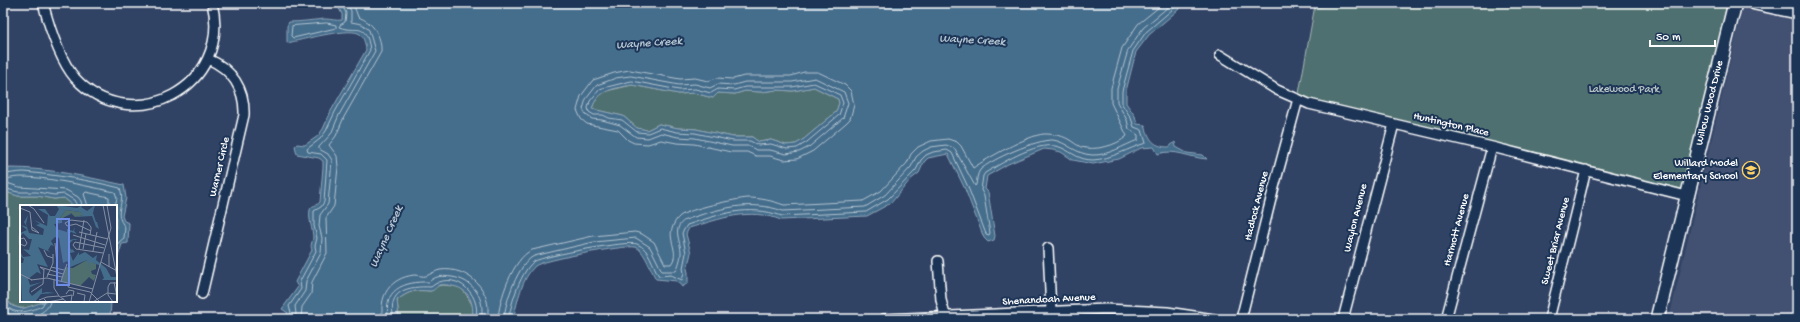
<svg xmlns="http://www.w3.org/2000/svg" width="1800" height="322" font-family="'Gochi Hand',sans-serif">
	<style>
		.built { fill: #435172 }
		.green { fill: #4f6f6f; stroke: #a7b7b7 }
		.water { fill: #446d8c; stroke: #8fa7ba; fill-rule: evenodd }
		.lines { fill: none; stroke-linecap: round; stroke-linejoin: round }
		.shore { stroke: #b4c5d1; stroke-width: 1 }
		.street-casing { stroke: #fff; stroke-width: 12 }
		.secondary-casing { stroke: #fff; stroke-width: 16 }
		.street { stroke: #1d3557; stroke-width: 9 }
		.secondary { stroke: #1d3557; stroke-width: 13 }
		.labels { text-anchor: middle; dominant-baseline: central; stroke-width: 4; stroke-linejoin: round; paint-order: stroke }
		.park-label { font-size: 11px; fill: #b9c5c5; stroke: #1d3557 }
		.street-label { font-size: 11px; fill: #fff; stroke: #1d3557 }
		.poi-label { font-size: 11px; fill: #fff; stroke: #1d3557; text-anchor: end }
		.water-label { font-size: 12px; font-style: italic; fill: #b4c5d1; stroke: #1d3557 }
		.inset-road { fill: none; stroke: #838ea3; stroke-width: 1 }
		.view { fill: #6c8ce6; fill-opacity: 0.15; stroke: #6c8ce6; stroke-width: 2 }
		.inset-edge { fill: none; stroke: #fff; stroke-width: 2 }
	</style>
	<rect width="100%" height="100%" fill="#314365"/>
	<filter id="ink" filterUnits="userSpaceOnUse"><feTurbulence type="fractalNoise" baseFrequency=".025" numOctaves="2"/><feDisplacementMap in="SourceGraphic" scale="8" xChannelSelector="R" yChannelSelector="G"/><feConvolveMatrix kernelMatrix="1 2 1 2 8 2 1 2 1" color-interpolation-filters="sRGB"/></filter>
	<g filter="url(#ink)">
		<!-- built -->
		<path class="built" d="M1743 7 1797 20V319H1669Z"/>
		<!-- green -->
		<path class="green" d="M1340 3H1735L1687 196 1298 99 1315 5 1319 7Z
			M632 85 679 94 694 93 713 98 718 93 735 94 745 91 761 92 777 90 793 91 814 87 838 99 839 103 836 112 804 139 796 144 786 145 771 140 759 142 752 137H733L696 129 678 128 659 124 647 130 637 128 623 116 592 109 594 103 602 92Z
			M3 191 18 196H37L54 199 64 198 74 206H21V301H46C26 308 17 315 3 295Z
			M443 285C461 287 461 285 470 301 474 308 474 311 472 319H399L397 300C411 290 415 290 431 291L437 286Z"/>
		<!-- water -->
		<path class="water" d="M336 3H1186L1149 35 1136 52 1126 91V103L1135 116 1137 124 1145 125C1149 139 1153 147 1169 147L1175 142 1176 147 1187 153 1203 155 1207 159C1190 158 1174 148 1158 154L1154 147 1141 148 1119 159 1093 164 1073 160 1061 152 1053 150 1044 149 1008 164 987 176 985 189 988 192 995 236 994 240 988 242 984 238 965 189 948 154 928 158 924 162 919 173 910 180 891 203 867 216 781 220C749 207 720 219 689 228L686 234 691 253 687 269 688 272V283L682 287 677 281 656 279C651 271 644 249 635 247 624 245 542 260 535 266 521 279 518 301 513 319H472C475 304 469 288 452 286 448 285 443 284 439 285 436 287 435 290 431 291 415 290 411 290 397 300L399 319H282L288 313 282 309 298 287 295 282 312 250C310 245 312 243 313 238 313 229 308 219 310 210 311 205 317 206 320 202L323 167V161L319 158 297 154 295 146 297 144 305 145 318 136 323 129 331 111 366 50C365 44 364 35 358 33 346 28 301 40 287 43V26L289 22C301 22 313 20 325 19 331 19 336 21 342 20V14ZM632 85 679 94 694 93 713 98 718 93 735 94 745 91 761 92 777 90 793 91 814 87 838 99 839 103 836 112 804 139 796 144 786 145 771 140 759 142 752 137H733L696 129 678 128 659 124 647 130 637 128 623 116 592 109C597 90 615 88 632 85Z
			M10 168C49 168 87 177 124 185L126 198 122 216 124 221 129 223 128 243 122 244 116 263V206H74L64 198 54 199 37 196H18L3 191V170H5Z
			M3 295 12 306 22 309 46 301H111L110 319H3Z"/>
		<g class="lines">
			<!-- shore -->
			<path class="shore" d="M327 23 336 25V28L293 38 291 36 292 26Z
				M630 70 680 79 695 78 708 81 717 78 733 79 744 76H791L804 72H818L845 85 851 91 854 105 850 119 846 123 813 151 797 159 784 160 770 156H756L747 152H731L694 144 677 143 661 140 648 144 634 143 628 140 618 130 587 124 581 119 577 110 581 96 593 80 614 73Z
				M631 76 679 85 695 84 710 88 718 84 734 85 745 82H792L815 78 844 92 848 103 843 118 809 147 799 152 786 154 770 150H756L749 146H732L695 138 678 137 661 133 648 138 636 137 620 125 602 120 592 119 586 115 583 109 586 99 597 85 616 78Z
				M632 81 679 90 695 89 711 93 718 89 734 90 745 87H792L814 83 840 95 843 103 839 115 807 142 797 148 787 149 771 144 758 145 750 141H733L695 133 677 132 660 128 648 133 637 132 622 120 609 118 603 115H594L589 112 588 108 590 101 600 89Z
				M3 174C9 174 16 172 24 172 56 175 89 180 120 188 126 205 112 211 125 227L124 238 119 242 116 249
				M3 188 18 192H37L54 195 64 194 74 200 77 206
				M82 206 81 201 78 197 66 190 19 187 7 183 6 180C21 170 94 188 115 192L117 198 115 206
				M88 206 84 194 86 192 109 197V206
				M3 302C13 317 28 312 42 306L45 301
				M3 310C8 315 14 317 21 318 31 319 49 312 50 301
				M287 319 291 313 289 306 301 289 300 281 316 251 315 246 317 238 314 226V211L321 207 324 202 327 160 321 154 308 152 307 149 320 139 326 131 335 112 370 50C366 20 357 34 339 27L340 25 345 22 346 13 341 3
				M294 319 296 314 295 306 305 291 306 281 321 253 322 238 319 226 320 215 328 204 332 160 328 154 319 149V147L331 134 339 115 375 51 369 30 362 24 351 22V11L347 3
				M301 319 302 307 311 294 312 282 327 253 326 218 334 206 338 167 337 156 329 145 336 136 344 117 381 52C382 36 373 22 358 17L353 3
				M383 319C378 296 390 278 414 275 418 275 423 277 426 276 431 274 435 271 440 270 468 266 494 291 487 319
				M389 319C381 290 404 281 429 282 436 275 443 276 452 277 473 280 486 298 481 319
				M394 319C386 290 408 286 431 287 452 269 482 291 476 319
				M498 319C499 300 513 258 532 250L593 236 635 232 642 234 654 242 665 264H671C680 253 668 241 672 229 673 225 676 219 680 216 689 209 735 199 748 198 760 198 773 201 784 205L863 201 881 191 907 163 911 154 918 147 931 141 948 139 957 142 961 146 973 168C986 159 1028 135 1044 134 1052 134 1061 135 1068 139 1072 141 1076 145 1081 147 1095 151 1116 146 1127 136L1111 103V88L1122 48 1138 24 1164 3
				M504 319C505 302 518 264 534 256L594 242 636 238 650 247 662 271H676C678 267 681 258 681 253 681 240 671 229 685 220 718 209 749 199 783 211L865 207 885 195 911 167 916 157 923 151 931 147 946 145 954 148 975 186 976 185C977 180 977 174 980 170 991 159 1038 139 1053 140 1067 142 1075 154 1092 155 1108 156 1124 145 1138 140V135L1129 129 1127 120 1117 102V89L1128 50 1143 28 1173 3
				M509 319C510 305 522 268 535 261 544 256 628 240 637 244 650 249 652 265 659 276L671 275 682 280 684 273 683 268 686 253 682 233 687 225C720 214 748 204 782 216L866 212 888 199 916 170 921 160 926 155 933 152 947 150 952 153 968 187 986 234 989 235 990 233 984 196 981 190 983 176 985 173C1004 162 1041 138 1062 148 1073 153 1079 160 1093 160 1112 159 1128 148 1146 143L1142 130 1134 127 1131 118 1122 104V91L1133 51 1146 32 1180 3"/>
			<defs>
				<path id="street" d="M43 3C49 26 59 59 75 78 131 139 233 88 212 3
					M1220 55 1277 90 1309 104 1492 147 1687 196
					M1048 248 1051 311
					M938 261 941 300 946 319
					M202 294 244 115C245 89 232 69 208 59
					M884 319 1106 309 1167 312 1214 319
					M1241 319 1273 191 1298 99
					M1343 319 1394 124
					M1446 319 1492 147
					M1549 319 1586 170"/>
				<path id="secondary" d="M1755 3 1797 12
					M1657 319 1735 3"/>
			</defs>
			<!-- street casing -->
			<use href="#street" class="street-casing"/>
			<!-- secondary casing -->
			<use href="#secondary" class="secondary-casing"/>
			<!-- street -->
			<use href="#street" class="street"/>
			<!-- secondary -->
			<use href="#secondary" class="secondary"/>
		</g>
	</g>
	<!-- icons -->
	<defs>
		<symbol id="school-ring" viewBox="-11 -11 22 22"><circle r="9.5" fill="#1d3557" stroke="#ffd166" stroke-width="1.5"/><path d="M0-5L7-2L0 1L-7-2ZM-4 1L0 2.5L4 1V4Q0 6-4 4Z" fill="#ffd166"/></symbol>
	</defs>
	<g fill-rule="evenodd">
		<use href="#school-ring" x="1741" y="160" width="20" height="20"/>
	</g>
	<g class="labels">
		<!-- park labels -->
		<g class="park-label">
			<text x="1624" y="90">Lakewood Park</text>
		</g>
		<!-- street labels -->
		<g class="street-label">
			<text transform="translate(1710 103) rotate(-76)">Willow Wood Drive</text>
			<text transform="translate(1451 125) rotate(13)">Huntington Place</text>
			<text transform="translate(220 167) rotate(-77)">Warner Circle</text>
			<text transform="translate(1257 206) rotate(-76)">Hadlock Avenue</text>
			<text transform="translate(1356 218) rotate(-76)">Waylon Avenue</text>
			<text transform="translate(1457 230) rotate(-75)">Harmott Avenue</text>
			<text transform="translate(1556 241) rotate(-76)">Sweet Briar Avenue</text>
			<text transform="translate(1049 300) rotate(-3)">Shenandoah Avenue</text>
		</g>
		<!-- poi labels -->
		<g class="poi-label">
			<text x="1738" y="164">Willard Model<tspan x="1738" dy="13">Elementary School</tspan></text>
		</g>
		<!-- water labels -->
		<g class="water-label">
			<text transform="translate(972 41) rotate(3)">Wayne Creek</text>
			<text transform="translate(649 44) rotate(-4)">Wayne Creek</text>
			<text transform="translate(387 237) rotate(-66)">Wayne Creek</text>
		</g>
	</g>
	<!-- overview -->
	<g transform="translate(20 205)">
		<rect width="97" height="97" fill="#314365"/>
		<path d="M46 5 60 7 64 10 55 12 51 8 38 16ZM67 55 76 59V64L71 66 72 69 76 70 74 76 69 72 60 81 41 76 45 62 53 63Z" fill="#4f6f6f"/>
		<path d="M36 0 57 3 63 0 61 2 67 6 75 0 73 8 76 17H80H77L79 24 76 22 72 11 55 12 51 9 42 13V18L34 19 37 24 47 27V24L53 26 55 22 54 26 57 29 51 27 49 29V35L55 34 58 35H53L49 39 51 45 52 44 55 47 50 48 53 56 59 47V50L65 47 73 53 77 50 76 55 86 63 91 72H97V75H82L84 73 79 60 69 57 70 66 67 55 48 63 50 60 47 56 43 58 39 33 35 32 31 36 34 41 31 40 28 45 30 47 18 42 28 62 17 59 21 69 17 67 8 74 10 80 22 77 10 82 9 87 12 91 22 83V88L27 87 35 88 21 89 15 97H2L0 58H3L4 54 0 51V46L3 52 11 51 3 44 9 45 12 34H9L3 28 0 32V28L7 25 1 20 7 22 4 17 8 10 6 19 9 28 23 30 24 24 16 20 20 19 14 15 27 21 28 10 18 4H25L30 11H35L39 4ZM46 5 60 7 63 10 55 12 50 8 38 16Z" fill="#446d8c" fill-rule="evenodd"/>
		<path class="inset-road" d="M8 0 14 4 24 18M83 0 97 72M0 3 10 7 12 25 19 28 12 22M59 27 88 34M53 30 85 40M70 30 71 24V22L67 17 51 15 45 18 47 21 56 19 71 26M0 34 4 33 7 38 5 41 0 39M35 38 37 59M59 44 64 15M63 44 66 29M24 45 27 51 33 53M73 46 77 27M83 48 56 44 53 40 55 37 84 43M81 57 97 66M31 62 44 65M89 62V49M24 65 20 62 43 69M0 69 12 75M27 69 42 72M27 72 33 58V49M34 74V83L39 91 47 97M11 75 27 73 73 84M41 76 47 59M94 77 97 92M49 78 48 82 70 87 80 97M11 87 23 79 24 64M57 88 65 90 64 97M46 89 49 85 54 86 53 91M41 92 52 90 51 97M24 94 27 97 44 94M19 95 27 92 39 91M69 97 91 23 87 0M73 97 87 88 96 89M93 97 88 90V82L90 78H96"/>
		<path class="view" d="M37 14H49V80H37Z"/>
		<rect width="97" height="97" class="inset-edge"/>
	</g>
	<!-- margin -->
	<rect width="1800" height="322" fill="none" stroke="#1d3557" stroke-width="16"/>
	<rect x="8" y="8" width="1784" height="306" fill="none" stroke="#fff" stroke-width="1.5" filter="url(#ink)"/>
	<!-- scale -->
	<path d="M1650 40v6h65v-6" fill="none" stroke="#ffffff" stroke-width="2"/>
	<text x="1656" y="40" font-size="12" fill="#ffffff" stroke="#1d3557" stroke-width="3" paint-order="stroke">50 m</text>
</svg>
